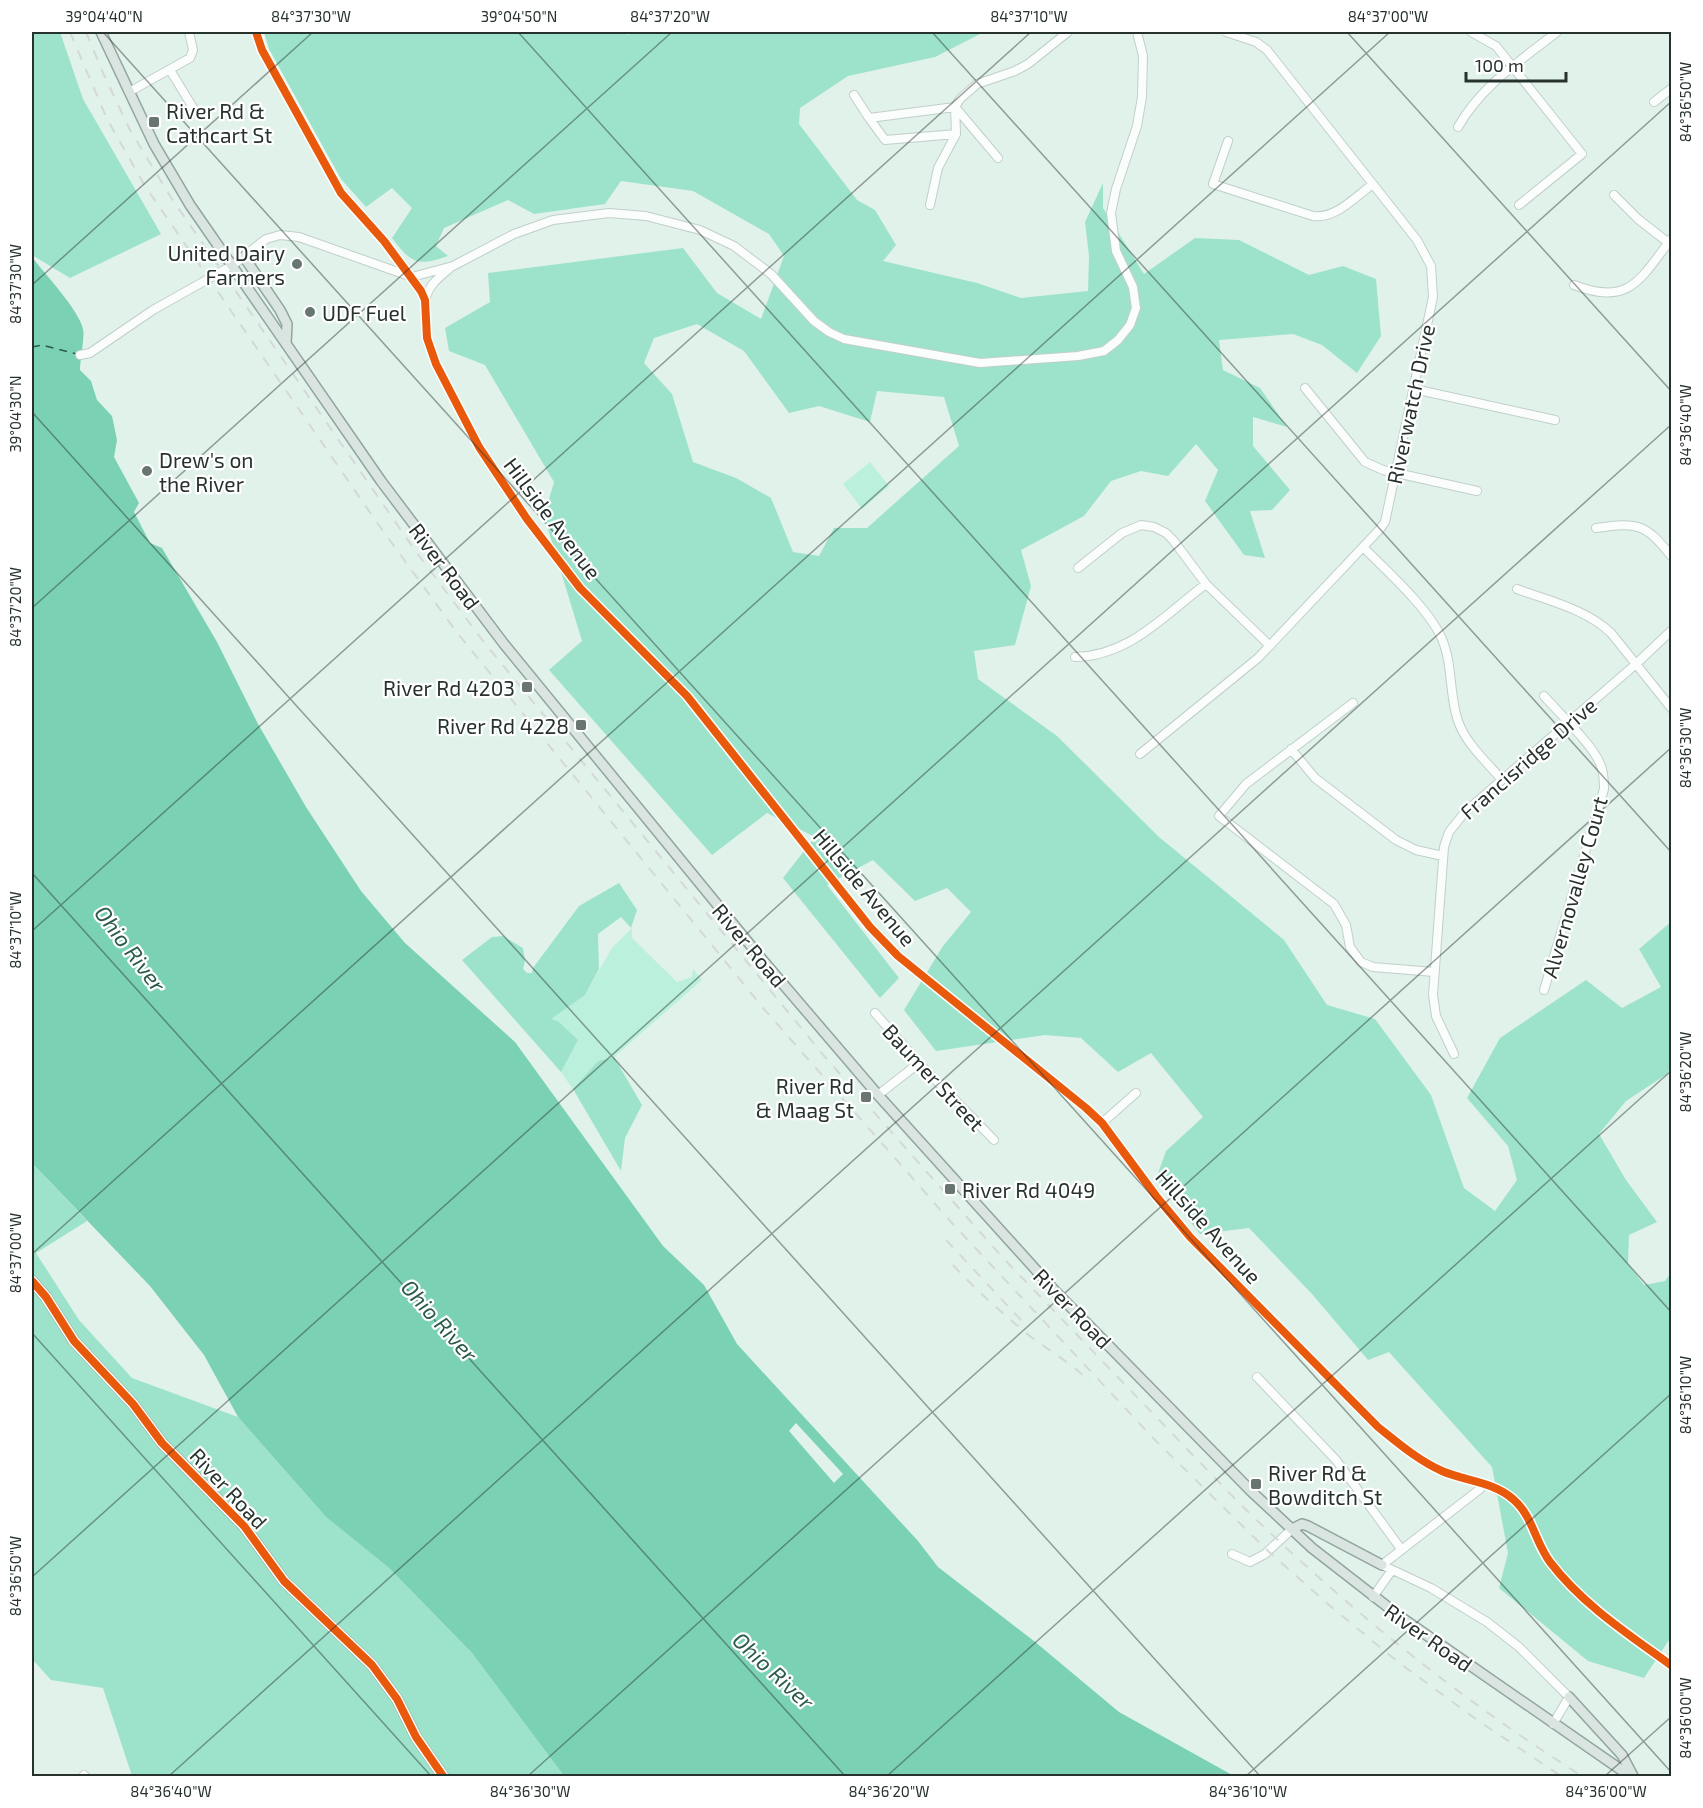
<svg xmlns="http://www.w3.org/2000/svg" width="1703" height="1808" font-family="'Exo 2',sans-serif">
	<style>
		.green { fill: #baf0dc }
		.forest { fill: #9de3cb; fill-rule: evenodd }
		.water { fill: #7bd1b4 }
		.pier { fill: #e1f2eb }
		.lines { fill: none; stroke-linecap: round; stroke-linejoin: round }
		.ferry { stroke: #2c5b4a; stroke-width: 1.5; stroke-dasharray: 8 6; stroke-linecap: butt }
		.minor-casing { stroke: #c1cfc9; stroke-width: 10 }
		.major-casing { stroke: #91a59e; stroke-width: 12 }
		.minor { stroke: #fafdfc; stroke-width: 8 }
		.major { stroke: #dae4e1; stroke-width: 9 }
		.rail { stroke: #d4d8d7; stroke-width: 2; stroke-dasharray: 10 10; stroke-linecap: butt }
		.cycleway-casing { stroke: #fff; stroke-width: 11 }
		.cycleway { stroke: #e8590c; stroke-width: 8 }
		.ticks { fill: none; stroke: #27322d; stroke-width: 1.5; stroke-opacity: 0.45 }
		.poi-dot { fill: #687570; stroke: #fff; stroke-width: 2 }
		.labels { text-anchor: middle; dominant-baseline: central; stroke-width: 4.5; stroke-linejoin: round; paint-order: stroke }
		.poi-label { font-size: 21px; fill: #27322d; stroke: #fff; text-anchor: start }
		.street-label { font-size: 21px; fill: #27322d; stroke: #fff }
		.water-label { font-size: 22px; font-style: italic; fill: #2c5b4a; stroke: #fff }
		.neatline { fill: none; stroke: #27322d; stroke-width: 2 }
		.ticks-label { font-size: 15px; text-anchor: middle; fill: #27322d }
	</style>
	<rect width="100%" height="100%" fill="#e1f2eb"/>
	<!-- green -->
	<path class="green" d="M870 462 889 486 862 509 843 484Z
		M632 928V938L677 982 692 977 693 969 702 980 614 1057 598 1061 573 1089 561 1072 578 1040 550 1019 585 995 612 948Z"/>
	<!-- forest -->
	<path class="forest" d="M32 32H60L83 99 161 234 70 278 32 255Z
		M264 32H625L628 35 632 32H984L935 57 848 76 800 108 799 124 857 200 875 210 896 245 883 261 977 283 1021 298 1088 291 1089 256 1085 222 1103 183V208L1144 274 1195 238 1239 240 1309 275 1343 266 1376 279 1381 336 1357 373 1322 345 1293 334 1219 340 1223 370 1260 388 1287 427 1253 417V446L1290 490 1272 510 1250 511 1265 558 1244 555 1205 501 1218 470 1196 444 1168 476 1141 471 1111 481 1084 516 1021 550 1031 586 1015 645 974 651 978 679 1057 736 1159 837 1284 940 1327 1005 1375 1019 1431 1095 1464 1188 1495 1211 1517 1180 1508 1146 1467 1098 1500 1038 1586 980 1622 1008 1661 987 1639 949 1671 922V1066L1667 1074 1626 1101 1599 1134 1626 1180 1657 1222 1629 1235 1628 1264 1644 1285 1665 1281 1671 1273V1637L1644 1678 1588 1661 1499 1588 1508 1553 1492 1467 1389 1352 1368 1360 1312 1294 1249 1228 1200 1234 1156 1179 1166 1151 1203 1117 1151 1053 1118 1072 1081 1038 1045 1035 936 1051 904 1010 943 946 971 912 947 888 915 901 873 860 827 885 899 978 880 998 783 878 815 837 767 813 712 855 549 670 582 641 544 516 554 482 485 365 449 351 445 328 490 302 488 273 683 248 717 293 761 319 784 256 769 234 693 191 621 181 605 204 534 214 508 200 444 228 436 246 448 256C417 267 411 263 392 238L412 208 392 188 366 207 341 179 269 49ZM697 324 744 351 789 413 819 406 870 422 877 391 944 397 959 446 867 528H834L819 556 793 552 771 498 736 478 693 462 672 394 644 363 654 338Z
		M619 883 637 910 631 928 621 917 598 934 599 969 585 995 551 1019 559 1022 578 1040 561 1072 462 960 492 937 503 936 523 948 525 961 523 969 527 973H532L533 968 579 906Z
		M614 1057 642 1105 625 1138 621 1171 573 1089 598 1061Z
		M32 1163 87 1221 36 1253 79 1320 132 1378 238 1417 326 1517 389 1568 472 1653 564 1776H132L103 1688 51 1680 32 1659Z"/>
	<!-- water -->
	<path class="water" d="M32 257C44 273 79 310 83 329 85 337 80 360 80 370L91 381 97 400 112 416 117 440 114 457 139 503 134 512 150 543 162 548 217 642 258 724 306 807 361 891 405 943 515 1042 663 1246 704 1285 737 1344 918 1541 938 1567 1034 1641 1119 1712 1234 1776H564L472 1653 389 1568 326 1517 238 1417 204 1355 150 1286 32 1163Z"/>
	<!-- pier -->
	<path class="pier" d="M796 1423 843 1474 834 1483 789 1431Z"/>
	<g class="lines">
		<!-- ferry -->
		<path class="ferry" d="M32 347 42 345 77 354"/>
		<defs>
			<path id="minor" d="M256 32 262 50 341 193 384 241 421 291 425 300 427 338 436 364 479 447 527 519 580 588 687 696 870 927 898 956 1086 1108 1102 1123 1156 1196 1190 1237 1378 1427C1398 1443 1419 1461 1442 1471 1465 1481 1495 1482 1514 1500 1533 1517 1535 1542 1550 1562 1583 1605 1628 1634 1672 1666
				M1471 32 1496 46 1582 154 1519 205
				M170 70 195 111
				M129 92 190 58 193 50 189 32
				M854 95 869 118
				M1654 102 1672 88
				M1458 127C1482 85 1520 61 1557 32
				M956 134 885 140 869 118 955 107 998 158
				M1228 141 1213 184 1313 216C1336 219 1355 197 1373 184
				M1614 195 1638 219 1670 244
				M930 205 938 168 956 134 955 107 960 99 977 84 1015 71 1028 64 1068 32
				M1574 285C1630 307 1641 278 1672 238
				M425 300C429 285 437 279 449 269
				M80 355 90 353 153 310 233 265 266 239 280 235 299 237 412 277 453 266 514 234 553 220 609 213 646 216 700 230 734 246 771 274 814 321 829 332 844 339 980 363 1078 356 1104 351 1118 340 1130 325 1136 308 1133 287 1116 251 1111 213 1116 189 1137 126 1142 97 1143 56 1137 32
				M1305 388 1365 462 1383 470 1477 491
				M1414 389 1555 420
				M1596 528C1638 522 1645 523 1672 557
				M1364 548C1388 572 1429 609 1442 639 1453 665 1449 695 1458 721 1466 744 1487 762 1502 780
				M1078 568 1122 533 1141 525 1154 527 1166 533 1173 540 1206 584 1270 646
				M1517 589C1549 601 1586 609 1611 633L1672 709
				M1075 657C1130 656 1164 615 1206 584
				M1353 703 1246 784 1219 816 1334 904 1346 925 1350 947 1361 962 1373 967 1434 972
				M1291 749 1315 778 1396 840 1416 850 1443 856
				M1140 754 1258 658 1380 529 1385 522 1433 297 1431 266 1417 240 1267 50 1256 42 1226 32
				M1544 990 1604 789C1604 781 1604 774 1601 766 1595 747 1559 713 1544 696
				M875 1013 919 1063 994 1140
				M1454 1054 1436 1016 1433 995 1444 847 1449 832 1465 812 1636 664 1672 630
				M878 1095 919 1063
				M1102 1123 1136 1093
				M1257 1377 1336 1460 1401 1549
				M1483 1484 1480 1489 1382 1565 1431 1588 1487 1622 1519 1647 1569 1697 1553 1724
				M1232 1554 1250 1562 1265 1554 1292 1529
				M1373 1597 1392 1570
				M84 1775 85 1776"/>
			<path id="major" d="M101 32 154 144 190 205 381 481 504 644 765 963 878 1095 1055 1291 1252 1492 1312 1548 1402 1618 1630 1776
				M244 257 280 310 287 324 286 344
				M32 1281 46 1297 74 1341 133 1404 162 1443 244 1526 284 1581 372 1665 397 1699 416 1737 443 1776
				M1292 1529 1302 1524 1308 1526 1382 1565
				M1569 1697 1622 1755 1633 1776"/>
		</defs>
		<!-- minor casing -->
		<use href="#minor" class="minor-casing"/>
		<!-- major casing -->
		<use href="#major" class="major-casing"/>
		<!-- minor -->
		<use href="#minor" class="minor"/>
		<!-- major -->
		<use href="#major" class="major"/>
		<!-- rail -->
		<path class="rail" d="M70 32 107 119 145 186 378 524 458 634 764 1009 951 1222 1155 1440 1268 1551 1329 1605 1398 1662 1480 1722 1561 1776
			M86 32 104 75 130 130 172 199 414 549 483 641 825 1057 1003 1258 1241 1505C1346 1607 1458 1698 1582 1776
			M946 1240 1022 1321
			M953 1265C976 1290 1000 1311 1026 1333 1047 1350 1071 1362 1090 1382"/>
		<defs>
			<path id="cycleway" d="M256 32 262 50 341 193 384 241 421 291 425 300 427 338 436 364 479 447 527 519 580 588 687 696 870 927 898 956 1086 1108 1102 1123 1156 1196 1190 1237 1378 1427C1398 1443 1419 1461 1442 1471 1465 1481 1495 1482 1514 1500 1533 1517 1535 1542 1550 1562 1583 1605 1628 1634 1672 1666
				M32 1281 46 1297 74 1341 133 1404 162 1443 244 1526 284 1581 372 1665 397 1699 416 1737 443 1776"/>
		</defs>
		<!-- cycleway casing -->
		<use href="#cycleway" class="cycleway-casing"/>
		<!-- cycleway -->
		<use href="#cycleway" class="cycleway"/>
	</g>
	<!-- ticks -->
	<path class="ticks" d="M103 32 1672 1773M518 32 1672 1313M932 32 1672 853M1347 32 1672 392M32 285 313 32M32 412 1260 1776M32 608 672 32M32 873 845 1776M32 931 1031 32M32 1254 1390 32M32 1333 431 1776M32 1577 1672 101M169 1776 1672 424M528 1776 1672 747M887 1776 1672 1070M1246 1776 1672 1393M1605 1776 1672 1716"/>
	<!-- markers -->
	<g class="poi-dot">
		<rect x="148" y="116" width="12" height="12" rx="3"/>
		<circle cx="297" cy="264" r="6"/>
		<circle cx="310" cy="312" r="6"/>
		<circle cx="147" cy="471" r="6"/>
		<rect x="521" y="681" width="12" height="12" rx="3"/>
		<rect x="575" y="719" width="12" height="12" rx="3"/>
		<rect x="860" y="1091" width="12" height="12" rx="3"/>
		<rect x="944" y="1183" width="12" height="12" rx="3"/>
		<rect x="1250" y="1478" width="12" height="12" rx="3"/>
	</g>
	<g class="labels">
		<!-- poi labels -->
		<g class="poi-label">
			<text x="166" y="110">River Rd &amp;<tspan x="166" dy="24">Cathcart St</tspan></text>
			<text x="285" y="252" text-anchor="end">United Dairy<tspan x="285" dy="24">Farmers</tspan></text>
			<text x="322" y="312">UDF Fuel</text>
			<text x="159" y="459">Drew's on<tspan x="159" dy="24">the River</tspan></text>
			<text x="515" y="687" text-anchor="end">River Rd 4203</text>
			<text x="569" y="725" text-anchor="end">River Rd 4228</text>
			<text x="854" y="1085" text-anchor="end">River Rd<tspan x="854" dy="24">&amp; Maag St</tspan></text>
			<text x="962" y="1189">River Rd 4049</text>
			<text x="1268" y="1472">River Rd &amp;<tspan x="1268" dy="24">Bowditch St</tspan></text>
		</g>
		<!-- street labels -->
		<g class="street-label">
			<text transform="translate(1410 404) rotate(-78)">Riverwatch Drive</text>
			<text transform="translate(553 518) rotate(53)">Hillside Avenue</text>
			<text transform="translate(445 566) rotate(53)">River Road</text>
			<text transform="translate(1528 758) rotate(-41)">Francisridge Drive</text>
			<text transform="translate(865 887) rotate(50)">Hillside Avenue</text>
			<text transform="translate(1574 887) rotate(-74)">Alvernovalley Court</text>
			<text transform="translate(750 945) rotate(50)">River Road</text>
			<text transform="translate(934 1077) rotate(47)">Baumer Street</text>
			<text transform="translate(1209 1226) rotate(48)">Hillside Avenue</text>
			<text transform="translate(1073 1308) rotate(46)">River Road</text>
			<text transform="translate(229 1488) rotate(47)">River Road</text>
			<text transform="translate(1429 1637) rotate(35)">River Road</text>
		</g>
		<!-- water labels -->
		<g class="water-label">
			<text transform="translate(131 948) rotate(53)">Ohio River</text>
			<text transform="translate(440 1320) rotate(48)">Ohio River</text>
			<text transform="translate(774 1670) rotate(43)">Ohio River</text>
		</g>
	</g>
	<!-- border -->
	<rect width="1703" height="1808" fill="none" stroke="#ffffff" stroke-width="66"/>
	<!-- scale -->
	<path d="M1466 72v9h100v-9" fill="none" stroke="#27322d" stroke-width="3"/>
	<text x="1475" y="72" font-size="18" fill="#27322d" stroke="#ffffff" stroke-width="4.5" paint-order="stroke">100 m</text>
	<rect x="33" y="33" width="1637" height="1742" class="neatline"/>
	<g class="ticks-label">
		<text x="104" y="22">39°04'40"N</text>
		<text x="311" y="22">84°37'30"W</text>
		<text x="519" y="22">39°04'50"N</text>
		<text x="670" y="22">84°37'20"W</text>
		<text x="1029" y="22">84°37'10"W</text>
		<text x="1388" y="22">84°37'00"W</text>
		<text transform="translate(1686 102) rotate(-90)" y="5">84°36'50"W</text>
		<text transform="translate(16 284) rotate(-90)" y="5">84°37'30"W</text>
		<text transform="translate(16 414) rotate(-90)" y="5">39°04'30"N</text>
		<text transform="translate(1686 425) rotate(-90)" y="5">84°36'40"W</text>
		<text transform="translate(16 607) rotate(-90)" y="5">84°37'20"W</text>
		<text transform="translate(1686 748) rotate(-90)" y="5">84°36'30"W</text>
		<text transform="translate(16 930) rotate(-90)" y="5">84°37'10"W</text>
		<text transform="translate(1686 1072) rotate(-90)" y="5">84°36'20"W</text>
		<text transform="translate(16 1253) rotate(-90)" y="5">84°37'00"W</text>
		<text transform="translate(1686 1395) rotate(-90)" y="5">84°36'10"W</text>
		<text transform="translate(16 1576) rotate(-90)" y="5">84°36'50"W</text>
		<text transform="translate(1686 1718) rotate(-90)" y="5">84°36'00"W</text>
		<text x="171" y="1797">84°36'40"W</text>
		<text x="530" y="1797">84°36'30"W</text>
		<text x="889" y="1797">84°36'20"W</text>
		<text x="1248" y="1797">84°36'10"W</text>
		<text x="1606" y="1797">84°36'00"W</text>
	</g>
</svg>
